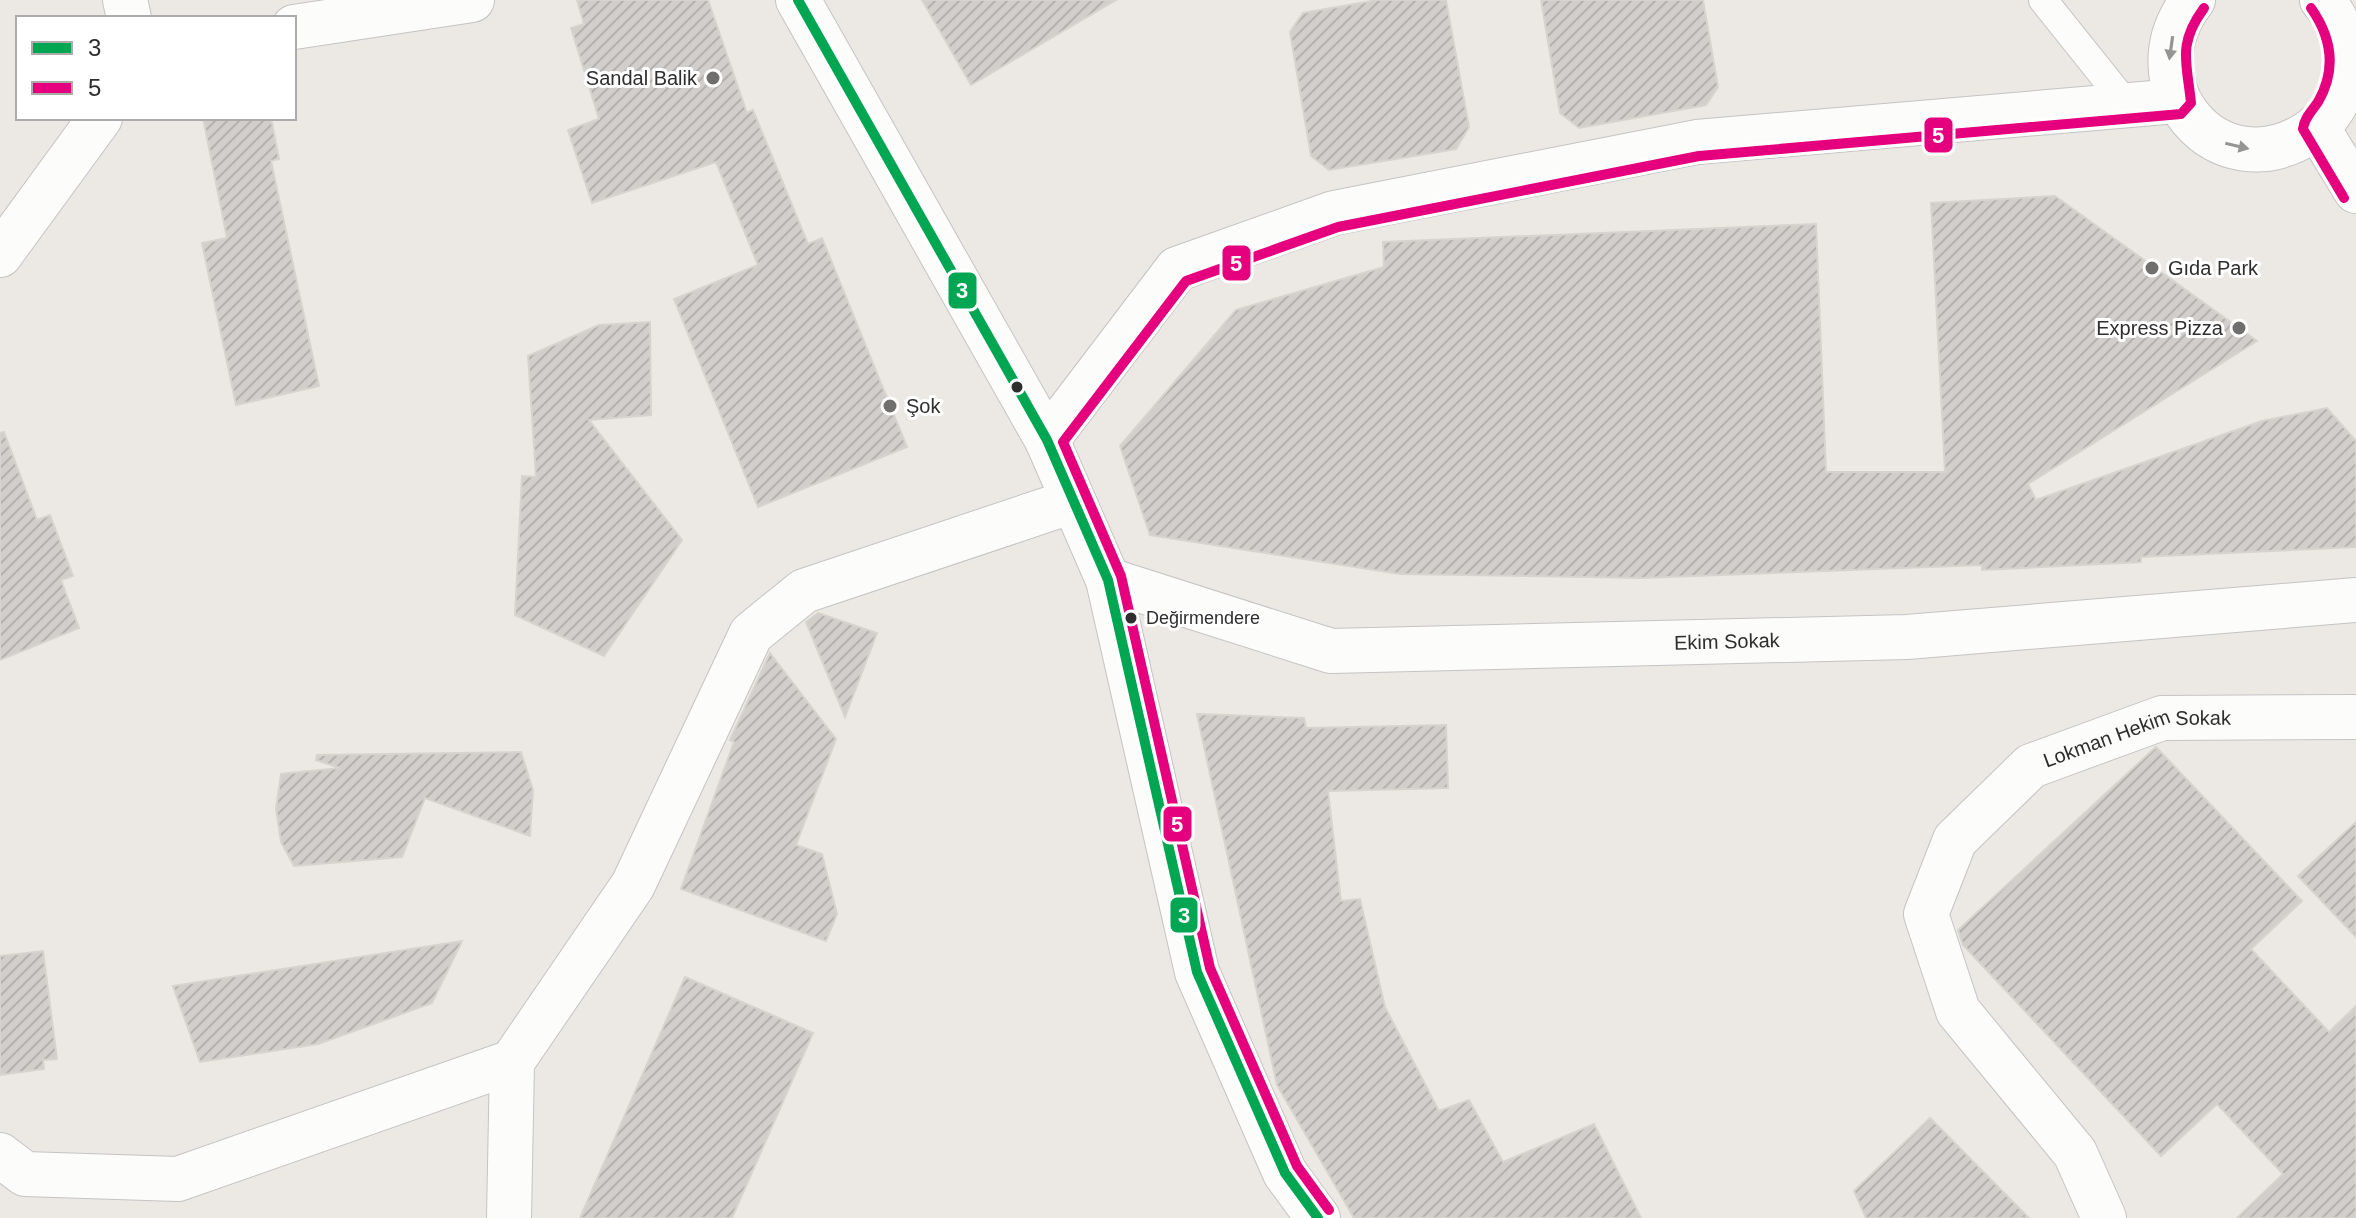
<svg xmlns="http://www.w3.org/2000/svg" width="2356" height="1218" font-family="Helvetica,sans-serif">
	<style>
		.building { fill: url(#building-hatch); stroke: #d7d4d0; stroke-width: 2 }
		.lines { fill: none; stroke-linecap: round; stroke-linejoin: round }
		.service-casing { stroke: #c5c4c5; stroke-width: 30 }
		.minor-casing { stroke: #c5c4c5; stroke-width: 46 }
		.tertiary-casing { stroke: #c5c4c5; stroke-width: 46 }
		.secondary-casing { stroke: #c5c4c5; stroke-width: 46 }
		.service { stroke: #fcfcfb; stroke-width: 28 }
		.minor { stroke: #fcfcfb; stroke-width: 44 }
		.tertiary { stroke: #fcfcfb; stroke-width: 44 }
		.secondary { stroke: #fcfcfb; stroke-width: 44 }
		.bus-1-casing { stroke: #fff; stroke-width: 16 }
		.bus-2-casing { stroke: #fff; stroke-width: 16 }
		.bus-1 { stroke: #00a651; stroke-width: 10 }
		.bus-2 { stroke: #e5007d; stroke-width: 10 }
		.oneway { fill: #959594 }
		.poi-dot { fill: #706f6e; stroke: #fff; stroke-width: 3 }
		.bus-dot { fill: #2e2e2e; stroke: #fff; stroke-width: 3 }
		.labels { text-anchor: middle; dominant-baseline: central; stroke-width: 6; stroke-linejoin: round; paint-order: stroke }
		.bus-label { font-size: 18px; fill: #2e2e2e; stroke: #fff; text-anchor: start }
		.poi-label { font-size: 20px; fill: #2e2e2e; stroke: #fff; text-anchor: end }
		.street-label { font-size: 20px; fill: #2e2e2e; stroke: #fff }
		.line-badge { stroke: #fff; stroke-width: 3 }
		.badge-label { font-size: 22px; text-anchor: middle; font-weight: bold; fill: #fff }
	</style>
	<defs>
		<pattern id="building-hatch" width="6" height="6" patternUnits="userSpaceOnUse" patternTransform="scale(2)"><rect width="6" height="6" fill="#d1cecb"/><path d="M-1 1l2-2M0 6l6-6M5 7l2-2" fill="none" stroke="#b4b1af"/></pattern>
	</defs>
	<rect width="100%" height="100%" fill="#ece8e4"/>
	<!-- building -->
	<path class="building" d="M577 0H708L747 113 753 110 808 244 822 238 907 447 758 507 674 299 758 265 716 162 592 203 568 130 599 119 571 28 584 24Z
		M922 0H1116L971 85Z
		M1377 0H1446L1469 127 1456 149 1329 170 1311 156 1290 32 1303 13Z
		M1541 0H1703L1718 87 1706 105 1579 128 1560 113Z
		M203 118H271L279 159 271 161 319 386 236 405 202 243 227 238Z
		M2055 196 2257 341 2028 484 2036 500 2262 421 2327 408 2356 441V547L2141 557V562L1982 570V565L1642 578 1400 574 1150 535 1120 446 1236 310 1384 267 1383 242 1816 224 1826 472H1945L1931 203Z
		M650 322 651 415 589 420 682 540 604 656 515 615 522 476 536 477 528 356 599 325Z
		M4 432 37 520 50 515 73 576 61 580 79 628 0 660V433Z
		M818 613 877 633 845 717 806 622Z
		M770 653 836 739 796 845 822 854 837 914 826 941 681 889 734 742 730 740Z
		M1197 714 1304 718 1306 728 1446 725 1448 788 1328 791 1341 901 1360 899 1385 1007 1439 1111 1469 1100 1503 1162 1594 1124 1641 1218H1354L1277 1085Z
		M2156 747 2302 901 2251 949 2329 1032 2356 1006V1218H2237L2283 1174 2217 1104 2161 1156 1963 945 1958 930Z
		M521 752 533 790 530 836 425 798 402 857 294 866 281 842 276 809 281 774 340 768 316 760 317 755Z
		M2356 822V937L2298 876Z
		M462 941 432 1003 318 1044 200 1062 173 986Z
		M43 951 57 1059 43 1060 44 1069 0 1075V956Z
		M685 977 813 1033 732 1218H580Z
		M1930 1118 1944 1132 2029 1218H1866L1854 1191Z"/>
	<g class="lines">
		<defs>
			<path id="service" d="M2043 0 2127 105"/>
			<g id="minor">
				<path d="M125 0 129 18"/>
				<path d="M294 27 472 0"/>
				<path d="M0 255 100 118"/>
				<path d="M1047 440 1108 580 1197 972 1285 1173 1318 1218"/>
				<path id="s1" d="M1108 580 1331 651 1907 637 2356 600"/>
				<path d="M0 1155 25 1174 178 1179 512 1062"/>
				<path d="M509 1218 512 1062 633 885 751 634 804 591 1073 501"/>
				<path id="s2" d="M2104 1218 2075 1153 1958 1011 1926 914 1955 840 2031 766 2162 718 2356 717"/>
			</g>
			<path id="tertiary" d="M798 0 1047 440
				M2317 127 2356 191"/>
			<path id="secondary" d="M2193 0C2127 84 2218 191 2308 133 2329 120 2343 97 2345 73 2347 46 2341 21 2322 0
				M1047 440 1177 269 1334 213 1697 142 2177 101"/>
		</defs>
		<!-- service casing -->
		<use href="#service" class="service-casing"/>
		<!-- minor casing -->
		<use href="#minor" class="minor-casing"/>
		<!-- tertiary casing -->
		<use href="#tertiary" class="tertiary-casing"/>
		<!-- secondary casing -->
		<use href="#secondary" class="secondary-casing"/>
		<!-- service -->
		<use href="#service" class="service"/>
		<!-- minor -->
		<use href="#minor" class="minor"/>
		<!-- tertiary -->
		<use href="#tertiary" class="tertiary"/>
		<!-- secondary -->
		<use href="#secondary" class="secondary"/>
		<defs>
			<path id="bus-1" d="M798 0 1047 440 1108 580 1197 972 1285 1173 1318 1218"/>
			<path id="bus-2" d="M2311 8C2332 38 2337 69 2318 102 2312 111 2304 118 2303 129L2344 198
				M1329 1210 1297 1166 1210 968 1121 576 1063 442 1186 281 1338 227 1699 156 2181 114 2191 103C2187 62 2177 45 2204 8"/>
		</defs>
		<!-- bus-1 casing -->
		<use href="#bus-1" class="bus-1-casing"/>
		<!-- bus-2 casing -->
		<use href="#bus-2" class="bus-2-casing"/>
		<!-- bus-1 -->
		<use href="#bus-1" class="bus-1"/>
		<!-- bus-2 -->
		<use href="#bus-2" class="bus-2"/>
	</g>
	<!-- one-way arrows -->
	<defs><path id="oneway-solid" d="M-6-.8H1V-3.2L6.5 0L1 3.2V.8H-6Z" transform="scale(2)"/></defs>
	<g class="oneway">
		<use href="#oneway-solid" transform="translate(2171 48) rotate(98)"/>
		<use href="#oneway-solid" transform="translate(2237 146) rotate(13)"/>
	</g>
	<!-- markers -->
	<g class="poi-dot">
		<circle cx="713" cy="78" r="8"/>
		<circle cx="2152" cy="268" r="8"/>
		<circle cx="2239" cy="328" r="8"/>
		<circle cx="890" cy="406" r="8"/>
	</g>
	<g class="bus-dot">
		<circle cx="1017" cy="387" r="7"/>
		<circle cx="1131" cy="618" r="7"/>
	</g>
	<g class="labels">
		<!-- bus labels -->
		<g class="bus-label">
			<text x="1146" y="618">Değirmendere</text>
		</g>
		<!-- poi labels -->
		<g class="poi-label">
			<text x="697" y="78">Sandal Balik</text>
			<text x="2168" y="268" text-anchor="start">Gıda Park</text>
			<text x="2223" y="328">Express Pizza</text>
			<text x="906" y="406" text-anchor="start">Şok</text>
		</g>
		<!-- street labels -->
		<g class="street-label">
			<text stroke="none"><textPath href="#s1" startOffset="630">Ekim Sokak</textPath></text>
			<text stroke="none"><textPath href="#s2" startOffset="654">Lokman Hekim Sokak</textPath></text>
		</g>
	</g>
	<g class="line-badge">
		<rect x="1923" y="116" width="31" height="38" rx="8" fill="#e5007d"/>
		<rect x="1221" y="244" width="31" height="38" rx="8" fill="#e5007d"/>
		<rect x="947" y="271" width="31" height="39" rx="8" fill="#00a651"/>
		<rect x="1162" y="805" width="31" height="38" rx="8" fill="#e5007d"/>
		<rect x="1169" y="896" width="30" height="38" rx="8" fill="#00a651"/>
	</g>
	<g class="badge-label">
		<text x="1938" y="143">5</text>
		<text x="1236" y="271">5</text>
		<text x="962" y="298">3</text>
		<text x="1177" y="832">5</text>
		<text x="1184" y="923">3</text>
	</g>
	<!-- legend -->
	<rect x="16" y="16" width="280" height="104" fill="#ffffff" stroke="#ababab" stroke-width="2"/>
	<rect x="32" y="42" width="40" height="12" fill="#00a651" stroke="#ababab" stroke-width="2"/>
	<text x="88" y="56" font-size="24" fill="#2e2e2e">3</text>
	<rect x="32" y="82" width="40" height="12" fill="#e5007d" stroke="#ababab" stroke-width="2"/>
	<text x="88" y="96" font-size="24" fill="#2e2e2e">5</text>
</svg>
